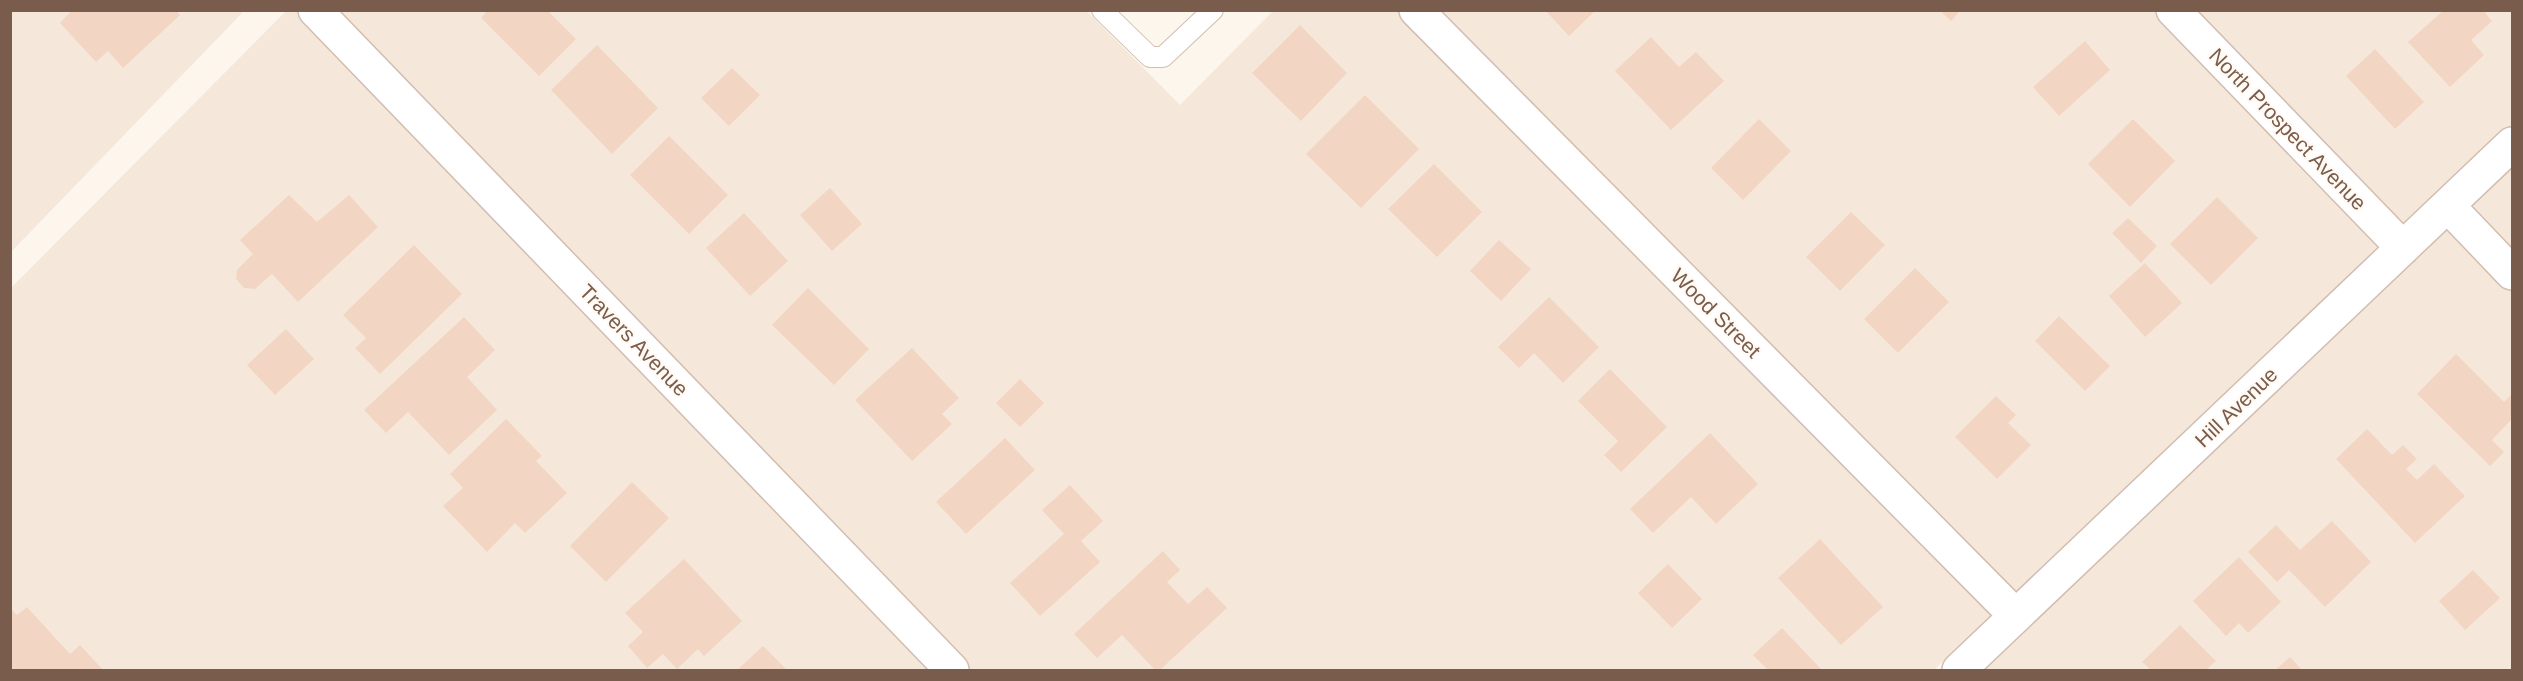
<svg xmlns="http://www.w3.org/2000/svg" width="2523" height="681" font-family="Arial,sans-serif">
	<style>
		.residential { fill: #f5e8da }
		.building { fill: #f3d5c3 }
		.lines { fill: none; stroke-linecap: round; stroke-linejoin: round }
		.lane-casing { stroke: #d1beb0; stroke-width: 22 }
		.street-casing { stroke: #d1beb0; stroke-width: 36 }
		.lane { stroke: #fff; stroke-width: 20 }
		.street { stroke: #fff; stroke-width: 33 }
		.labels { text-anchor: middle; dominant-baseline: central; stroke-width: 4.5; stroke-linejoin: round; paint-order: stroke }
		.street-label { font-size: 21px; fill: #7a5c4d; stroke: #fffaf3 }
	</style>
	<rect width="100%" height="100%" fill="#fdf6ec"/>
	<!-- residential -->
	<path class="residential" d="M11 11H244L11 252Z
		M286 11H1087L1180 105 1273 11H2155L2383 248 1934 670H11V288Z
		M2191 11H2512V129L2406 232Z
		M2512 164V670H1978Z"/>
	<!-- building -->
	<path class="building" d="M72 10H176L180 15 123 68 108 51 96 62 60 23Z
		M488 10H547L576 39 539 76 481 18Z
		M1545 10H1596L1569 36Z
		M1939 10H1961L1951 21Z
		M2444 10H2483L2492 21 2471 40 2484 55 2450 87 2408 42Z
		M1300 25 1347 73 1301 121 1252 73Z
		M1651 37 1679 67 1696 52 1724 81 1671 130 1615 71Z
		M2085 41 2110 70 2059 116 2033 87Z
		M597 45 658 108 612 154 551 90Z
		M2375 49 2424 102 2395 129 2346 76Z
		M732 68 760 95 729 126 701 98Z
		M1365 95 1419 149 1361 208 1306 154Z
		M1759 119 1791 151 1743 200 1711 168Z
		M2133 119 2175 161 2130 207 2088 164Z
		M669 136 728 195 689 234 630 175Z
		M1434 164 1482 212 1437 257 1388 209Z
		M830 188 862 224 832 251 800 215Z
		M289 195 317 222 349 195 378 227 298 302 272 274 255 289 244 288 236 279 237 270 253 254 240 240Z
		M2217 197 2258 238 2211 285 2170 244Z
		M1851 212 1885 245 1840 291 1806 257Z
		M744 213 788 261 750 296 706 248Z
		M2128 218 2157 246 2141 263 2112 233Z
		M1499 240 1531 269 1501 301 1470 271Z
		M414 245 462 294 380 374 355 348 366 338 343 315Z
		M2145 263 2182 303 2145 337 2109 296Z
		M1915 268 1949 302 1898 353 1864 319Z
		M808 288 869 349 834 385 772 325Z
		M1549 297 1599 347 1563 383 1534 353 1519 368 1498 347Z
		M2059 316 2110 366 2085 391 2035 341Z
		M464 317 495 350 467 377 497 410 449 455 408 412 386 433 364 410Z
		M286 329 314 359 275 395 247 365Z
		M912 348 959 398 942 414 952 424 912 461 855 400Z
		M2456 354 2504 402 2512 394V419L2492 440 2504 452 2490 466 2417 394Z
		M1610 369 1667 427 1621 472 1604 455 1618 441 1578 401Z
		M1020 379 1044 403 1020 427 996 403Z
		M1996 396 2016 415 2008 423 2031 445 1997 479 1955 437Z
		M506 419 542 456 536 461 567 493 525 533 515 523 487 552 443 506 463 488 450 474Z
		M2367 429 2392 455 2403 445 2417 459 2406 469 2417 480 2434 464 2465 496 2415 543 2336 459Z
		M1710 433 1758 484 1716 524 1691 497 1653 533 1630 509Z
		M1005 438 1035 470 966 534 936 502Z
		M632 482 669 518 606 582 570 546Z
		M1070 485 1103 521 1081 541 1100 562 1040 616 1010 583 1064 534 1042 510Z
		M2332 521 2371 562 2325 607 2289 570 2277 582 2248 552 2276 525 2300 550Z
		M1820 539 1883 607 1841 645 1778 578Z
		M1163 551 1180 570 1167 582 1188 604 1207 587 1227 608 1160 670H1155L1122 635 1097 658 1074 634Z
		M2239 557 2281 602 2248 633 2239 623 2226 636 2193 601Z
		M684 559 742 621 704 656 698 649 677 669 663 654 647 668 628 646 643 632 625 613Z
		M1668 564 1702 599 1672 628 1638 593Z
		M2473 570 2500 598 2465 630 2439 601Z
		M27 607 70 654 80 645 103 670H10V608L17 615Z
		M2180 625 2216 661 2206 670H2151L2142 662Z
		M1782 628 1822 670H1768L1753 655Z
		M763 646 787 670H737Z
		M2290 657 2302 670H2275Z"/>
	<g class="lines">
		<defs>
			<path id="lane" d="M1102 10 1150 57H1163L1213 10"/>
			<path id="street" d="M315 10 952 670
				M1416 10 2016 616
				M2173 10 2403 248
				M2448 206 2512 273
				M1959 670 2512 144"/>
		</defs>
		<!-- lane casing -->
		<use href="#lane" class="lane-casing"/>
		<!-- street casing -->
		<use href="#street" class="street-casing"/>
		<!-- lane -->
		<use href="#lane" class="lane"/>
		<!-- street -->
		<use href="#street" class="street"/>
	</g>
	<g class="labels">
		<!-- street labels -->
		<g class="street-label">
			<text transform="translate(2288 129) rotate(46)">North Prospect Avenue</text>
			<text transform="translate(1716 313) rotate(45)">Wood Street</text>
			<text transform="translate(634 340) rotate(46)">Travers Avenue</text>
			<text transform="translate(2236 407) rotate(-44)">Hill Avenue</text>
		</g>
	</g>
	<!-- border -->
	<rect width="2523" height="681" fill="none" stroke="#7a5c4d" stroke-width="24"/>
</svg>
